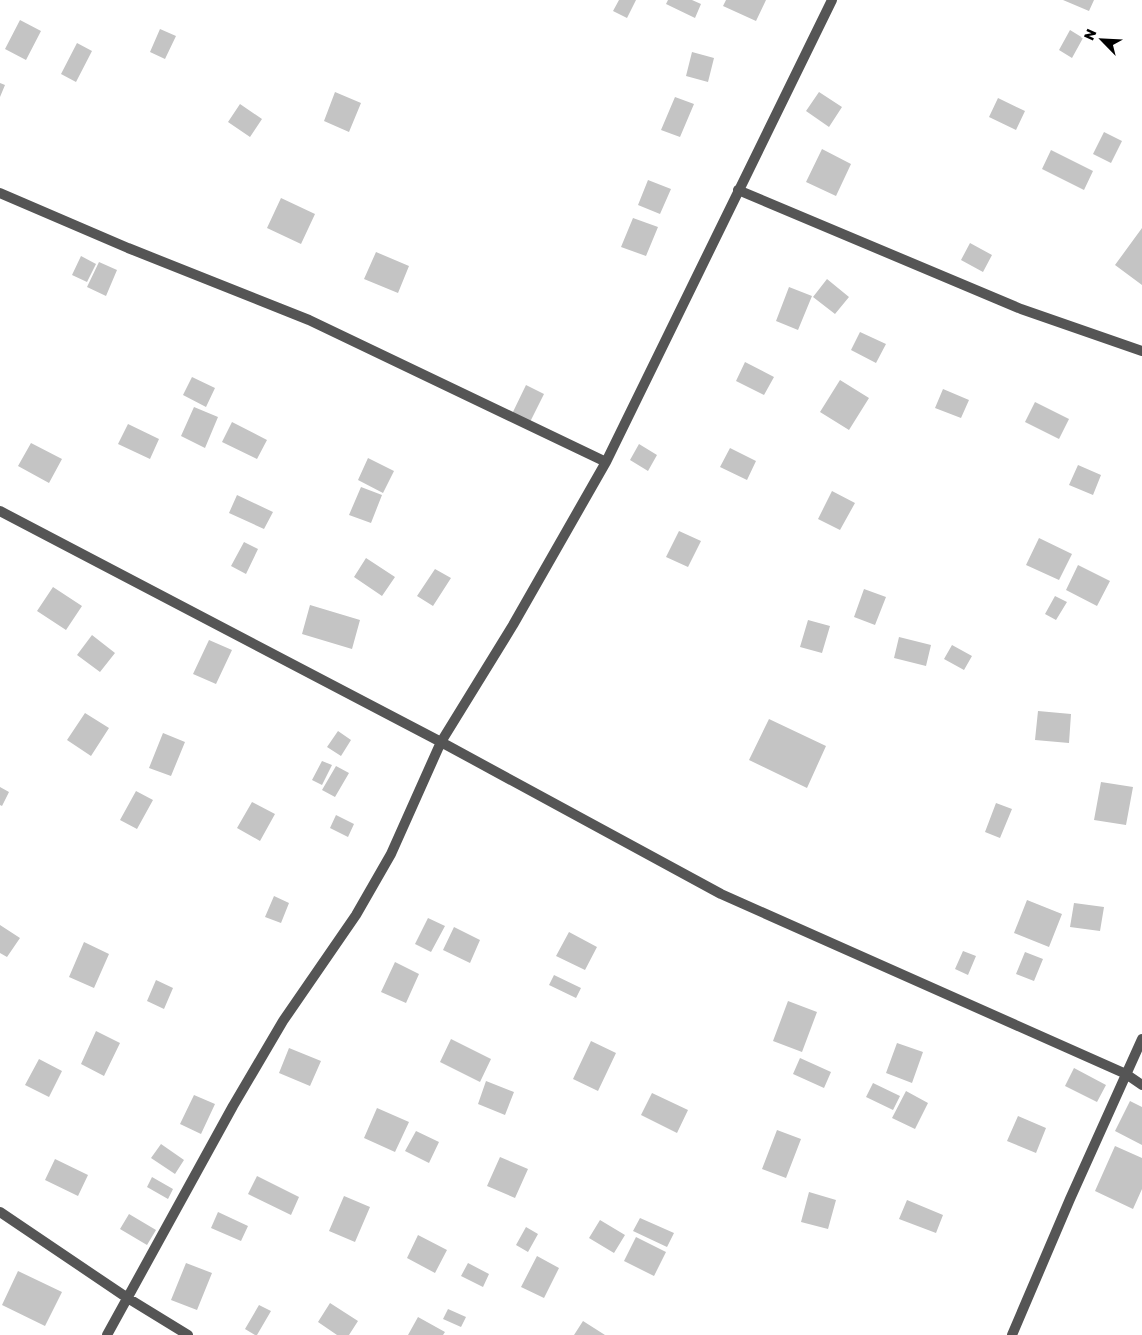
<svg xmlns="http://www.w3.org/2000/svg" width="1142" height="1335" font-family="'Golos Text',sans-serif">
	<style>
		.building { fill: #c4c4c4 }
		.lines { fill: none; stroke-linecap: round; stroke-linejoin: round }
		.street { stroke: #555; stroke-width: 10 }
	</style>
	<rect width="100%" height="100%" fill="#fff"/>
	<!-- building -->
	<path class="building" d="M619 0H636L627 18 613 11Z
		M668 0H692L701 4 695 18 666 4Z
		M726 0H766L756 21 723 6Z
		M1063 0H1094L1089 11Z
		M20 20 41 31 26 60 5 49Z
		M160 29 176 36 165 59 150 52Z
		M1070 30 1083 38 1072 58 1059 50Z
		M77 43 92 51 76 82 61 74Z
		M692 52 714 58 708 82 686 76Z
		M0 83 5 85 0 97Z
		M335 92 361 103 349 132 324 121Z
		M819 92 842 107 829 127 806 111Z
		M675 97 694 104 680 137 661 130Z
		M998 98 1025 111 1016 130 989 117Z
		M240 104 262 119 250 137 228 122Z
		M1104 132 1122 141 1111 163 1093 154Z
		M822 149 851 164 836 196 806 182Z
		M1051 150 1093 171 1084 190 1042 169Z
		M648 180 671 189 660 214 638 205Z
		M281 198 315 214 301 244 267 228Z
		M633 218 658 227 646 256 621 247Z
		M1142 228V285L1115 265Z
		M970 243 992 255 983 272 961 260Z
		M376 252 409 266 398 293 364 279Z
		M81 256 96 264 87 282 72 275Z
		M99 262 117 270 106 296 87 287Z
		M827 279 849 297 835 314 813 297Z
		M789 287 812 296 798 330 776 321Z
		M860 332 886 344 876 363 851 350Z
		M745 362 774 377 764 395 736 381Z
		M192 377 215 388 206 407 183 395Z
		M840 380 869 398 849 430 820 412Z
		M526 385 544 394 529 424 511 416Z
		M943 389 969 400 961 418 935 408Z
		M1035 402 1069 419 1059 439 1025 422Z
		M194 407 218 417 205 448 181 436Z
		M232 422 267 440 257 459 222 442Z
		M128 424 159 439 150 459 118 444Z
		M31 443 62 459 49 483 18 466Z
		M639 444 657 455 648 471 630 460Z
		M730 448 756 461 747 480 720 467Z
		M368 458 394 471 383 493 358 480Z
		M1078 465 1101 475 1093 495 1069 485Z
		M361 487 382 495 371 523 349 515Z
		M832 491 855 503 840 530 818 519Z
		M237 495 273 512 264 529 229 513Z
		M679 531 701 541 688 567 666 557Z
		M1039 538 1072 554 1059 580 1026 565Z
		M244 542 258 549 246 574 231 566Z
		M366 558 395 577 382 596 354 577Z
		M1078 565 1110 581 1097 606 1066 590Z
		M435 569 451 578 433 606 417 596Z
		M53 587 82 606 66 630 37 611Z
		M864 589 886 597 875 625 854 617Z
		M1055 596 1067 602 1056 620 1045 614Z
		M310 605 360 620 352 649 302 634Z
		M808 620 830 626 822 653 800 647Z
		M92 635 115 653 100 672 77 655Z
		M899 637 931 645 926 666 894 658Z
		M209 640 232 650 216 684 193 674Z
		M952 645 972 656 964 670 944 659Z
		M1038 711 1071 714 1069 743 1035 740Z
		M85 713 109 728 91 756 67 740Z
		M769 719 826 746 807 788 749 760Z
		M338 731 351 740 341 756 327 747Z
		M163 733 185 742 171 776 149 768Z
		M322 761 332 765 322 785 312 780Z
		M336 766 349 773 335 797 322 790Z
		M1101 782 1133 787 1126 825 1094 820Z
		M0 787 9 792 2 806 0 805Z
		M136 791 153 800 137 829 120 820Z
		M252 802 275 814 260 841 237 828Z
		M996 803 1012 809 1000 838 985 832Z
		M336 815 354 824 348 837 330 828Z
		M274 896 289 903 281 923 265 917Z
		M1027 900 1062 914 1049 947 1014 933Z
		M1074 903 1104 907 1100 931 1070 927Z
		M428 918 445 926 431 952 415 944Z
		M0 925 20 938 7 957 0 953Z
		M454 927 480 940 470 963 443 950Z
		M569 932 597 947 585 970 556 956Z
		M84 942 109 954 94 988 69 977Z
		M963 951 976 956 968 975 955 969Z
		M1025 952 1043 959 1034 981 1016 974Z
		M395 962 419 974 406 1003 381 992Z
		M554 975 581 988 576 998 549 985Z
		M156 980 173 988 164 1009 147 1001Z
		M788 1001 817 1012 802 1052 773 1041Z
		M96 1031 120 1043 104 1076 81 1064Z
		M451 1039 491 1059 480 1082 440 1062Z
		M591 1041 616 1053 598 1091 573 1079Z
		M897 1043 923 1052 912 1083 886 1073Z
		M289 1048 321 1061 310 1086 279 1073Z
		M800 1058 831 1072 824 1088 793 1074Z
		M39 1059 62 1071 49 1097 25 1085Z
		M1074 1068 1106 1085 1097 1102 1065 1086Z
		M486 1081 514 1092 505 1115 478 1104Z
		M873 1083 900 1096 893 1110 866 1097Z
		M906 1091 928 1103 915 1129 892 1118Z
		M652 1093 688 1110 677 1133 641 1115Z
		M194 1095 215 1104 201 1134 180 1124Z
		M1130 1101 1142 1107V1145L1115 1131Z
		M377 1108 409 1122 395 1152 364 1138Z
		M1018 1116 1046 1128 1036 1153 1007 1141Z
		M777 1130 801 1139 786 1178 762 1169Z
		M416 1131 439 1142 429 1163 405 1151Z
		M161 1144 184 1160 175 1174 151 1158Z
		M1115 1146 1142 1158V1189L1133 1209 1095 1191Z
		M500 1157 528 1169 515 1198 487 1186Z
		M55 1159 88 1175 78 1196 45 1180Z
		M257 1176 299 1197 291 1215 248 1194Z
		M152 1177 173 1189 168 1199 147 1187Z
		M809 1192 836 1200 828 1229 801 1222Z
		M344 1196 370 1207 355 1242 329 1231Z
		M907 1200 943 1215 936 1233 899 1219Z
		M218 1212 248 1226 241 1241 211 1228Z
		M129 1214 156 1230 147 1245 120 1229Z
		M640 1218 674 1233 667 1247 633 1231Z
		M600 1220 625 1235 614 1253 589 1238Z
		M526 1227 538 1234 528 1252 516 1245Z
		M418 1235 447 1250 435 1273 407 1258Z
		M636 1237 666 1252 654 1276 624 1261Z
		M537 1256 559 1268 544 1298 521 1287Z
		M186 1263 212 1273 197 1310 171 1300Z
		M468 1263 489 1274 483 1287 461 1276Z
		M18 1271 62 1292 45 1326 2 1305Z
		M330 1303 358 1321 349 1335H337L318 1322Z
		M259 1305 271 1311 257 1335H255L245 1329Z
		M448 1309 466 1317 461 1327 443 1319Z
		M418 1317 445 1332 443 1335H408Z
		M583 1321 605 1335H574Z"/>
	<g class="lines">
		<!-- street -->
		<path class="street" d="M738 190 1021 309 1142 351
			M0 193 128 248 309 320 606 462
			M0 511 441 742 721 894 1126 1074 1142 1085
			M0 1212 126 1297 188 1335
			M107 1335 233 1106 283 1021 356 915 391 854 441 742 513 625 606 462 832 0
			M1012 1335 1070 1199 1142 1039"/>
	</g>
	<!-- north arrow -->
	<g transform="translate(1102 40) rotate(294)" stroke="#ffffff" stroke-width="4" paint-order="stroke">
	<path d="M0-4L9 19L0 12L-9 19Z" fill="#000000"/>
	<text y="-8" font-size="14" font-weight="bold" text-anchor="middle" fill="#000000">N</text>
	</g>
</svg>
